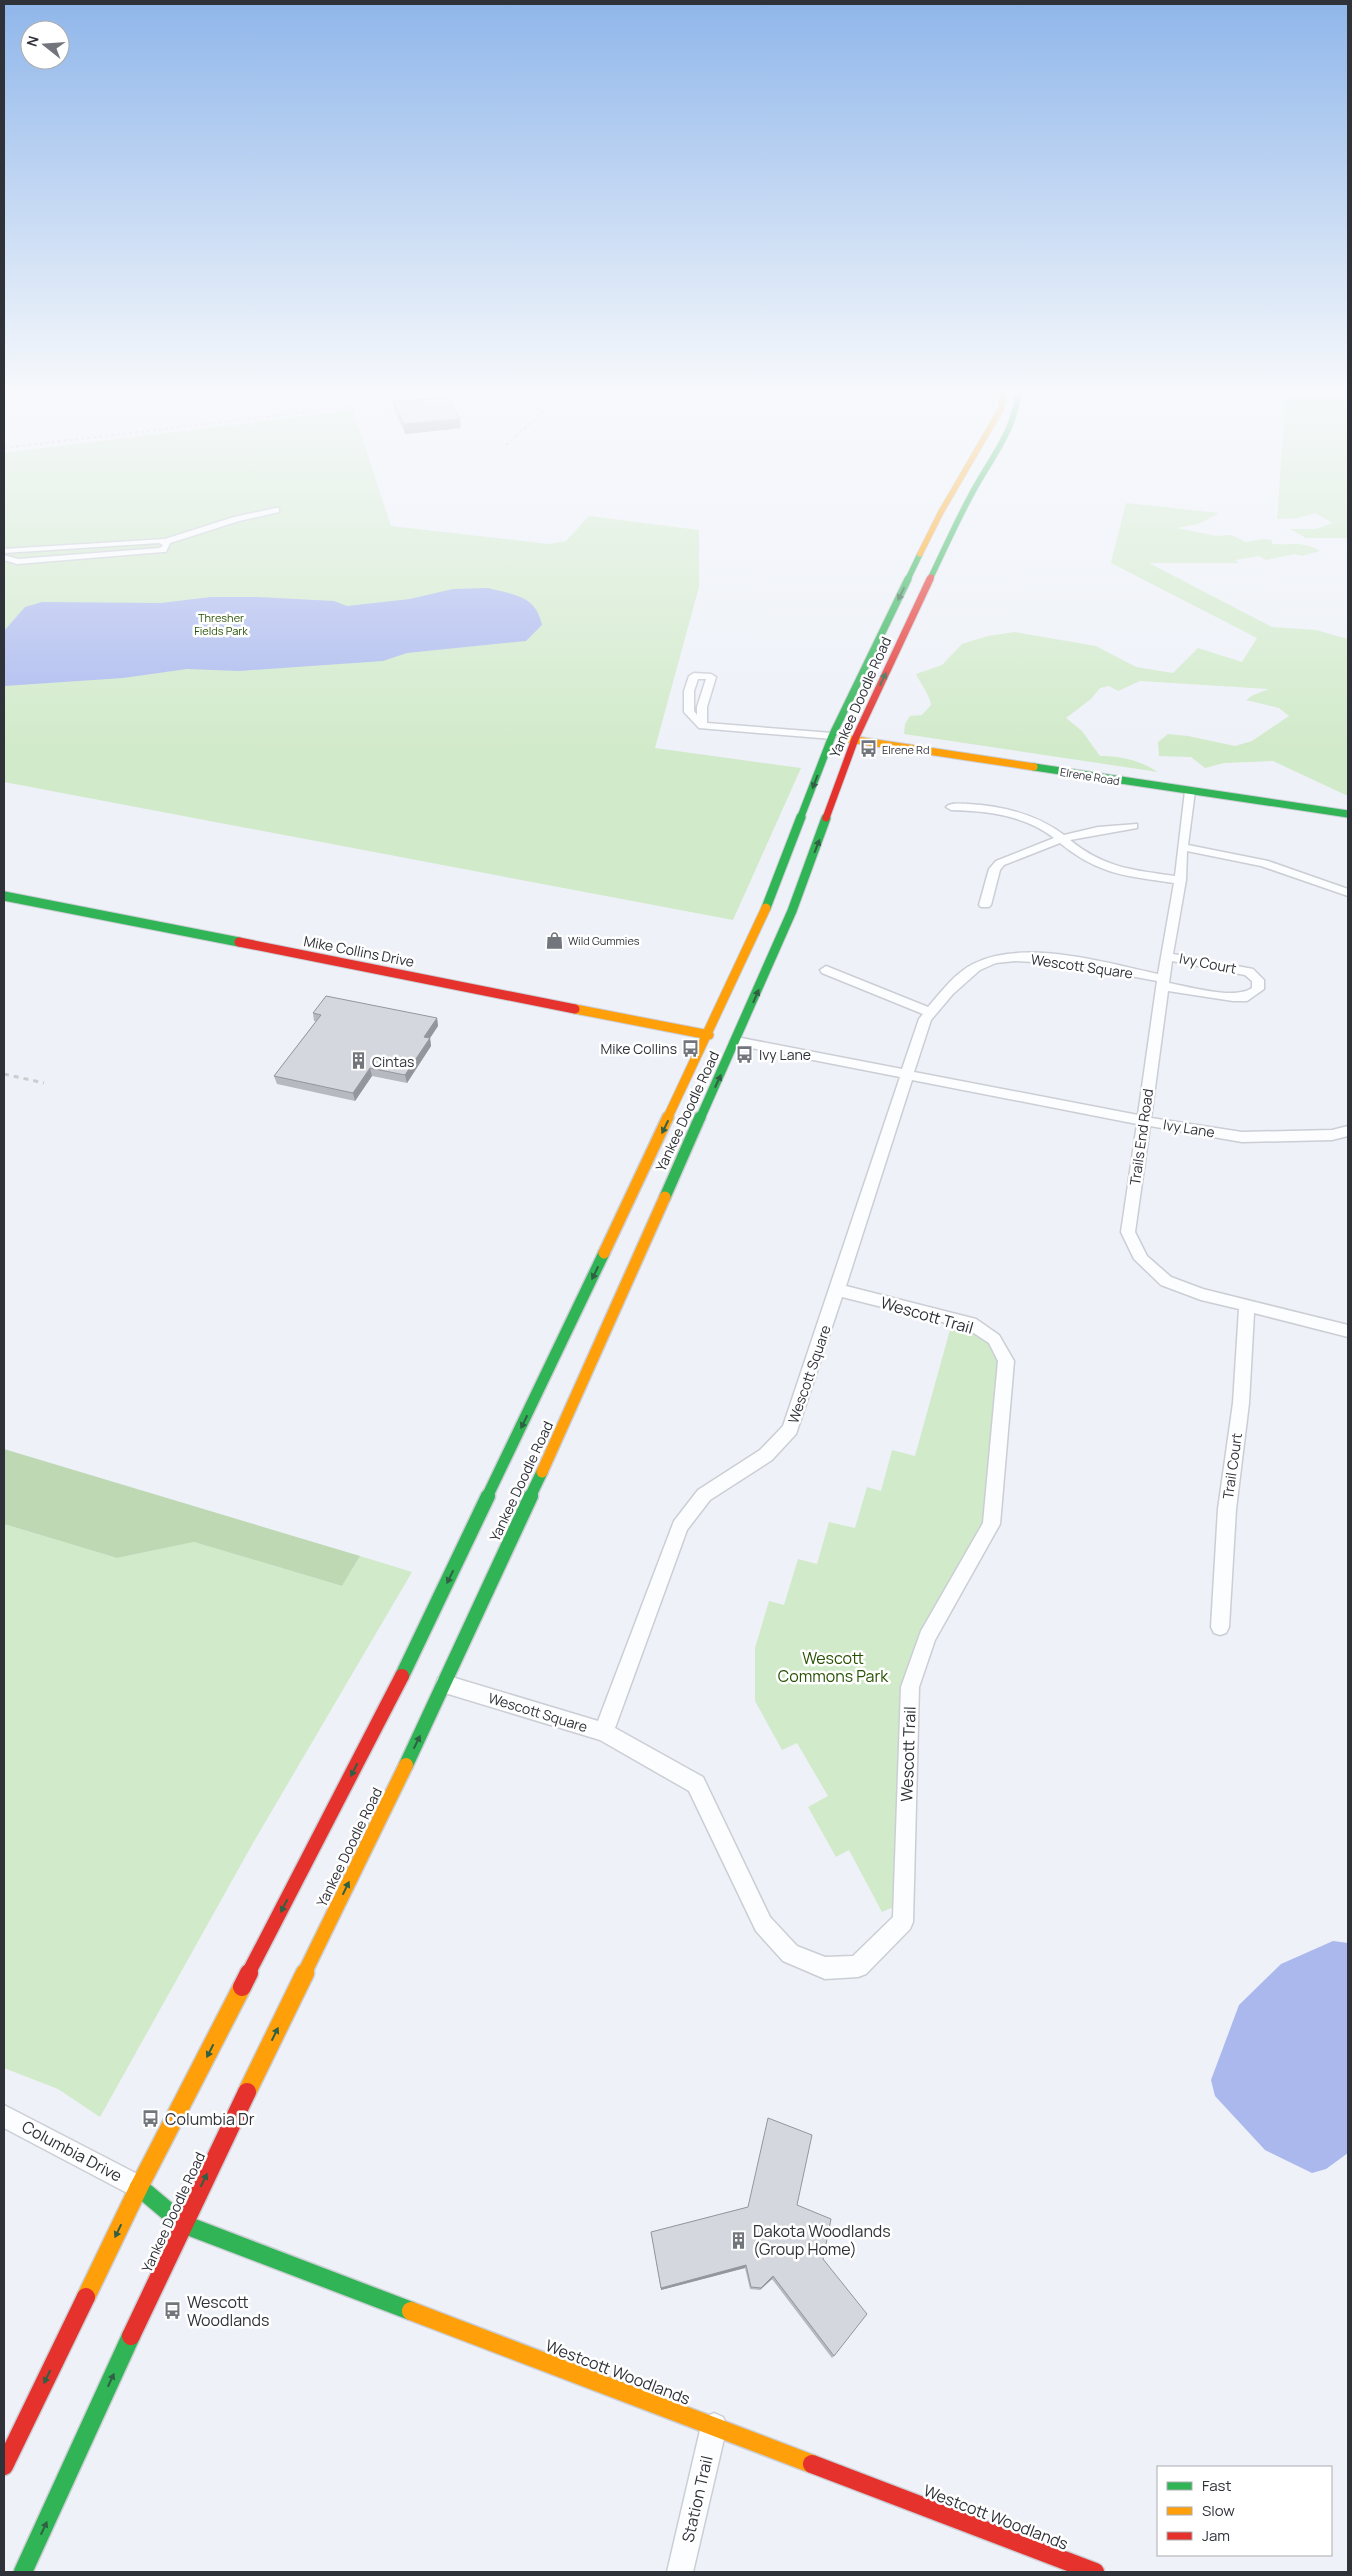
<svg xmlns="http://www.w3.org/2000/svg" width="1352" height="2576" font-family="Manrope,sans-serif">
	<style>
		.green { fill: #d1eac9 }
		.forest { fill: #bdd8b3 }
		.water { fill: #aab8ee }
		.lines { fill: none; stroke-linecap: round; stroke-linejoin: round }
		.street-casing { stroke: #cbced5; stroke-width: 3 }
		.fast-far5-casing { stroke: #cbced5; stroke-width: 7 }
		.fast-far4-casing { stroke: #cbced5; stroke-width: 9 }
		.fast-far3-casing { stroke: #cbced5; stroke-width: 11 }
		.fast-far2-casing { stroke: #cbced5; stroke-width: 14 }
		.fast-far1-casing { stroke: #cbced5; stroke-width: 17 }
		.fast-casing { stroke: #cbced5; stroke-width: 21 }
		.slow-far5-casing { stroke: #cbced5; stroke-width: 7 }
		.slow-far4-casing { stroke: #cbced5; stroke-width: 9 }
		.slow-far3-casing { stroke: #cbced5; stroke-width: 11 }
		.slow-far2-casing { stroke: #cbced5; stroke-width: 14 }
		.slow-far1-casing { stroke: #cbced5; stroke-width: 17 }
		.slow-casing { stroke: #cbced5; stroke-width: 21 }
		.jam-far4-casing { stroke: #cbced5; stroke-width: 7 }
		.jam-far3-casing { stroke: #cbced5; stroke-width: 9 }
		.jam-far2-casing { stroke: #cbced5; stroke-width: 11 }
		.jam-far1-casing { stroke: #cbced5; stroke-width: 17 }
		.jam-casing { stroke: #cbced5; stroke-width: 21 }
		.street { fill: #fcfdfe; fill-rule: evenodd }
		.fast-far5 { stroke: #30b455; stroke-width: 5.5 }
		.fast-far4 { stroke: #30b455; stroke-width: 7 }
		.fast-far3 { stroke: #30b455; stroke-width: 9 }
		.fast-far2 { stroke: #30b455; stroke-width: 11 }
		.fast-far1 { stroke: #30b455; stroke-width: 14 }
		.fast { stroke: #30b455; stroke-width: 18 }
		.slow-far5 { stroke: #ff9f0a; stroke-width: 5.5 }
		.slow-far4 { stroke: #ff9f0a; stroke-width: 7 }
		.slow-far3 { stroke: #ff9f0a; stroke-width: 9 }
		.slow-far2 { stroke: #ff9f0a; stroke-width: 11 }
		.slow-far1 { stroke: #ff9f0a; stroke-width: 14 }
		.slow { stroke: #ff9f0a; stroke-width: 18 }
		.jam-far4 { stroke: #e5322d; stroke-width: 5.5 }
		.jam-far3 { stroke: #e5322d; stroke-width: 7 }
		.jam-far2 { stroke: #e5322d; stroke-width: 9 }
		.jam-far1 { stroke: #e5322d; stroke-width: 14 }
		.jam { stroke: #e5322d; stroke-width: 18 }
		.rail-far1 { stroke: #cdcdcf; stroke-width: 2; stroke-dasharray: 3 3; stroke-linecap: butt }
		.rail { stroke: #cdcdcf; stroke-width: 3; stroke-dasharray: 5 5; stroke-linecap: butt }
		.wall { fill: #b6b9bf }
		.shaded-wall { fill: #94969b }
		.building { fill: #d4d7de; stroke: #94969b }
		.oneway { fill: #306043 }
		.labels { text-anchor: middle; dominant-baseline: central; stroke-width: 5; stroke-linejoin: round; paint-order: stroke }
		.far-park-label { font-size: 11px; fill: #285103; stroke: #fff }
		.far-poi-label { font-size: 11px; fill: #30323a; stroke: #fff; text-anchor: start }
		.far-street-label { font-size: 11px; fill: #30323a; stroke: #fff }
		.street-label { font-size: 14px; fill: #30323a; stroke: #fff }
		.poi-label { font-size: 14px; fill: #30323a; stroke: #fff; text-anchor: start }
		.near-street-label { font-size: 16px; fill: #30323a; stroke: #fff }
		.near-park-label { font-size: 16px; fill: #285103; stroke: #fff }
		.near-poi-label { font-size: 16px; fill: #30323a; stroke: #fff; text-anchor: start }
	</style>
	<rect width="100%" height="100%" fill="#eef1f8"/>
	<!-- green -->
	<path class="green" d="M1286 392H1315L1348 397V538H1306L1290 529H1316L1333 523 1315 513 1299 518 1277 519Z
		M353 410 391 526 549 544 566 541 589 516 699 530V587L655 748 801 768 733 920 4 782V453Z
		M1126 503 1219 513 1198 524 1177 528 1216 536 1231 535 1246 542 1264 539 1272 540V544C1291 546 1302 540 1320 551L1302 556 1295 554 1266 560 1259 556 1235 560 1239 563H1149L1272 627 1316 630 1348 639V796L1273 761 1224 763 1205 768 1191 757 1159 756 1158 742 1168 734 1188 736 1235 746 1252 741 1289 716 1279 708 1246 700 1253 695 1269 689 1140 681 1118 691 1109 686 1100 688 1091 699 1066 718 1082 731 1100 756C1121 756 1139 760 1158 772L904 734 905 724 910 716 922 715 931 705C929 693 921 685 916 674L942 665 962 644 988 636 1015 632 1096 646 1136 667 1173 673 1198 648 1242 662 1257 638 1111 563Z
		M953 1319 971 1323 1006 1361 991 1524 910 1687 903 1903 882 1912 849 1850 836 1857 808 1807 828 1796 797 1743 782 1750 755 1701V1648L769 1601 784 1605 798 1559 817 1564 829 1522 855 1528 867 1487 881 1491 892 1450 915 1456Z
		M4 1524 117 1558 194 1542 342 1586 360 1556 412 1572 253 1843 100 2117 58 2089 4 2068Z"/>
	<!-- forest -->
	<path class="forest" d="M4 1449 360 1556 342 1586 194 1542 117 1558 4 1524Z"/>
	<!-- water -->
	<path class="water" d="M488 588C514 595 536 595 542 625L526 641 407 653 383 661 239 671 187 669 123 678 4 686V631L25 607 42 602 161 603 211 597H257L334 601 347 606 410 599 453 589Z
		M1333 1941 1348 1943V2153L1326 2169 1312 2173 1265 2150 1215 2096 1211 2080 1239 2005 1281 1964Z"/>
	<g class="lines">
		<defs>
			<path id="street" d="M276 508H279V512L239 521 170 543 166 552H163L17 564 4 560V555L18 559 160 548 163 545 159 543 4 553V549L165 539 234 517Z
				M694 673 711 674 716 677 707 707V723L832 733 837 736 832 739 699 728 684 712V691L689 676ZM698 679H706L697 707V715L694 711V691Z
				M1190 788 1195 791 1188 845 1268 861 1348 889V896L1261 866 1187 851 1186 880 1173 954 1253 969 1264 980V989L1247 1001H1233L1168 991 1151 1118 1242 1132 1332 1130 1348 1126V1136L1332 1140 1242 1142 1150 1126 1135 1232 1147 1256 1171 1277 1203 1289 1348 1325V1337L1254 1313 1249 1403 1236 1509 1229 1627 1226 1633 1220 1635 1214 1633 1211 1627 1218 1509 1233 1403 1239 1309 1201 1300 1161 1285 1134 1259 1121 1232 1137 1124 912 1080 846 1286 976 1319 999 1335 1014 1361 1000 1524 935 1640 919 1687 913 1922 910 1929 866 1974 858 1977 825 1979 783 1961 756 1931 689 1791 600 1740 445 1693 438 1690 436 1684 438 1678 445 1675 598 1721 674 1521 698 1490 760 1450 783 1426 900 1077 736 1045 732 1044 730 1041 732 1038 736 1037 902 1069 919 1019 923 1014 822 973 820 970 826 966 928 1007C941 992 955 973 973 964 1023 938 1106 963 1158 974L1174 883C1127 876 1099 875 1060 843L1004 865 1000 870 991 905 989 907H981L979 905 989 869 996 861 1054 838C1024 815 988 811 951 810L946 807C951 802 961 804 968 804 1003 806 1036 814 1064 835L1098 827 1137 824V828L1070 840C1104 868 1133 870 1175 876L1185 791ZM1015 961 1067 964 1157 981 1138 1115 914 1072 931 1020 953 994 980 970 996 963ZM1172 961 1245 975 1252 981V988C1235 1000 1190 987 1169 983ZM842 1297 966 1328 989 1343 998 1361 983 1523 921 1631 901 1687 893 1917 853 1956 825 1957 797 1946 770 1917 703 1777 615 1728 687 1530 710 1500 772 1460 796 1434Z
				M4 2105 147 2179 151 2187 147 2195 139 2199 131 2195 4 2128Z
				M714 2413 723 2417 727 2426 693 2572H667L701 2426 705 2417Z"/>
			<path id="fast-far5" d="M931 577C944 550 956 523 970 497 987 463 1016 431 1018 392
				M907 581 920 554"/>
			<path id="fast-far4" d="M1034 767 1348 814
				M800 819 832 736 908 579"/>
			<path id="fast-far3" d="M4 896 239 942
				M766 908 801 817
				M700 1119 792 911 826 818"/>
			<path id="fast-far2" d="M665 1197 700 1117
				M487 1497 604 1253
				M530 1497 542 1472"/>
			<path id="fast-far1" d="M402 1676 488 1496
				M406 1765 531 1496"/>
			<path id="fast" d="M139 2187 183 2224 411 2311
				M23 2572 131 2336"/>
			<path id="slow-far5" d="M920 554 941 512 1001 409 1003 392"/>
			<path id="slow-far4" d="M843 738 1034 767"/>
			<path id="slow-far3" d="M575 1009 709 1035
				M667 1119 766 908"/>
			<path id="slow-far2" d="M604 1253 668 1117
				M542 1472 665 1197"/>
			<path id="slow-far1" d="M304 1974 406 1765"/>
			<path id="slow" d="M247 2092 305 1973
				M86 2297 139 2187 242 1987
				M411 2311 812 2464"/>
			<path id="jam-far4" d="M929 581 931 577"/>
			<path id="jam-far3" d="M826 818 855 739 930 579"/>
			<path id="jam-far2" d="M239 942 575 1009"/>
			<path id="jam-far1" d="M248 1974 402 1676"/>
			<path id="jam" d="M242 1987 249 1973
				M131 2336 247 2092
				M812 2464 1095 2572
				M4 2466 86 2297"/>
		</defs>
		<!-- street casing -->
		<use href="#street" class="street-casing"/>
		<!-- fast-far5 casing -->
		<use href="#fast-far5" class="fast-far5-casing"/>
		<!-- fast-far4 casing -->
		<use href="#fast-far4" class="fast-far4-casing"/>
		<!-- fast-far3 casing -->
		<use href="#fast-far3" class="fast-far3-casing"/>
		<!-- fast-far2 casing -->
		<use href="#fast-far2" class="fast-far2-casing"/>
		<!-- fast-far1 casing -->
		<use href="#fast-far1" class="fast-far1-casing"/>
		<!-- fast casing -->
		<use href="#fast" class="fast-casing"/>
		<!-- slow-far5 casing -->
		<use href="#slow-far5" class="slow-far5-casing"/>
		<!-- slow-far4 casing -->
		<use href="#slow-far4" class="slow-far4-casing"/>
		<!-- slow-far3 casing -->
		<use href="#slow-far3" class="slow-far3-casing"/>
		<!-- slow-far2 casing -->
		<use href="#slow-far2" class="slow-far2-casing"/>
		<!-- slow-far1 casing -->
		<use href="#slow-far1" class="slow-far1-casing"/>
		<!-- slow casing -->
		<use href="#slow" class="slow-casing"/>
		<!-- jam-far4 casing -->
		<use href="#jam-far4" class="jam-far4-casing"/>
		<!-- jam-far3 casing -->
		<use href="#jam-far3" class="jam-far3-casing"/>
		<!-- jam-far2 casing -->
		<use href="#jam-far2" class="jam-far2-casing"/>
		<!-- jam-far1 casing -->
		<use href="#jam-far1" class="jam-far1-casing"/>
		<!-- jam casing -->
		<use href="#jam" class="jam-casing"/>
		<!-- street -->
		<use href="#street" class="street"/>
		<!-- fast-far5 -->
		<use href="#fast-far5" class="fast-far5"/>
		<!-- fast-far4 -->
		<use href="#fast-far4" class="fast-far4"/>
		<!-- fast-far3 -->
		<use href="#fast-far3" class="fast-far3"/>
		<!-- fast-far2 -->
		<use href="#fast-far2" class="fast-far2"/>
		<!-- fast-far1 -->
		<use href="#fast-far1" class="fast-far1"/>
		<!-- fast -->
		<use href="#fast" class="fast"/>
		<!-- slow-far5 -->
		<use href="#slow-far5" class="slow-far5"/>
		<!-- slow-far4 -->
		<use href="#slow-far4" class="slow-far4"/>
		<!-- slow-far3 -->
		<use href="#slow-far3" class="slow-far3"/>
		<!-- slow-far2 -->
		<use href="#slow-far2" class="slow-far2"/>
		<!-- slow-far1 -->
		<use href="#slow-far1" class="slow-far1"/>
		<!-- slow -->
		<use href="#slow" class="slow"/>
		<!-- jam-far4 -->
		<use href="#jam-far4" class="jam-far4"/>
		<!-- jam-far3 -->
		<use href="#jam-far3" class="jam-far3"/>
		<!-- jam-far2 -->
		<use href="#jam-far2" class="jam-far2"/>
		<!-- jam-far1 -->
		<use href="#jam-far1" class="jam-far1"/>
		<!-- jam -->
		<use href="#jam" class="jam"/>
		<!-- rail-far1 -->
		<path class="rail-far1" d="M439 406 538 392
			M386 412 409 409
			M506 445 547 408 584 392
			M4 448 476 392"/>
		<!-- rail -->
		<path class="rail" d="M4 1074 44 1083"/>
	</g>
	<!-- wall -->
	<path class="wall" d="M393 402 461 428 405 434 395 412Z
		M313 1013 437 1018 438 1026 430 1038 431 1046 407 1083 372 1076 355 1101 277 1084 274 1076 316 1021H314Z
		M797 2205 823 2259 834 2356 832 2358 772 2279 760 2290 750 2289 745 2268 661 2290 651 2232 748 2207Z"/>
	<!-- shaded-wall -->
	<path class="shaded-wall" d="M460 419 461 428 405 434 404 424Z
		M437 1018 438 1026 430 1038 431 1046 407 1083 405 1075 424 1037Z
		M370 1068 372 1076 355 1101 353 1093Z
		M746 2265 745 2268 661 2290V2288Z
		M773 2276 772 2279 760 2290 761 2288Z"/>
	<!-- building -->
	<path class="building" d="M448 397 460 419 404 424 393 402Z
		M326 996 437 1018 424 1037 430 1038 405 1075 370 1068 353 1093 274 1076 321 1015 313 1013Z
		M768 2118 812 2135 797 2205 831 2219 823 2259 867 2314 834 2356 773 2276 761 2288 751 2287 746 2265 661 2288 651 2232 748 2207Z"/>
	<!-- one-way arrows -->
	<defs><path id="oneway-solid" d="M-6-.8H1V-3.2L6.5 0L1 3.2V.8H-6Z" transform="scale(1.25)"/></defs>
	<g class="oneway">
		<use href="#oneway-solid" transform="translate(901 594) rotate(116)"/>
		<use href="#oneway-solid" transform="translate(883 679) rotate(-65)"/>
		<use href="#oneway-solid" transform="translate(815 782) rotate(111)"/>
		<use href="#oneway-solid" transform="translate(817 846) rotate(-69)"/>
		<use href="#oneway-solid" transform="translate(756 996) rotate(-67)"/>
		<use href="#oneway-solid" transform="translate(718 1081) rotate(-65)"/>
		<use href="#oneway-solid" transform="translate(665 1127) rotate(116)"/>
		<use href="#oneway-solid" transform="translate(595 1273) rotate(116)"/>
		<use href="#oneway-solid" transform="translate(524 1422) rotate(116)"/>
		<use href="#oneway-solid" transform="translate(450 1577) rotate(116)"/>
		<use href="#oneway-solid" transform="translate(417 1742) rotate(-64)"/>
		<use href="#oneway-solid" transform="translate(354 1770) rotate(117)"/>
		<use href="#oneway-solid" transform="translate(346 1888) rotate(-64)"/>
		<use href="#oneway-solid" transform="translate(284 1906) rotate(117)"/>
		<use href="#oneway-solid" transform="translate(275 2034) rotate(-64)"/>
		<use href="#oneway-solid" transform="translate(210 2051) rotate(117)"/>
		<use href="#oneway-solid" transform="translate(204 2180) rotate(-64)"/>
		<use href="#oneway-solid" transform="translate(118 2231) rotate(116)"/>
		<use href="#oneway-solid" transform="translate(47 2377) rotate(116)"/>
		<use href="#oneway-solid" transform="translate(111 2380) rotate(-65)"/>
		<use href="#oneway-solid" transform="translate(44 2528) rotate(-65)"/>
	</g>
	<!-- sky -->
	<linearGradient id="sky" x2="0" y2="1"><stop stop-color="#8fb6ea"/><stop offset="0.52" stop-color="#f7f9fc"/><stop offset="1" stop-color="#f7f9fc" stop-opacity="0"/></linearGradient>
	<rect width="1352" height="752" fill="url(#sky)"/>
	<!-- icons -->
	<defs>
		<symbol id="bus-bare" viewBox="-9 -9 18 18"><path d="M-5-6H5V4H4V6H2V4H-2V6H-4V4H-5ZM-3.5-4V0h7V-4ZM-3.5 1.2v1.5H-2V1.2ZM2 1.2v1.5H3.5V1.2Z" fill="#72757c" stroke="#fff" stroke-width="2.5" paint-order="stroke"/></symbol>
		<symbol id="shop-bare" viewBox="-9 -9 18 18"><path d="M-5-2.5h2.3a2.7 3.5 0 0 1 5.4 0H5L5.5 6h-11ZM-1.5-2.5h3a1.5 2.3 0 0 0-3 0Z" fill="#72757c" stroke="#fff" stroke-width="2.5" paint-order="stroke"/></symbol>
		<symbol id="building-bare" viewBox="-9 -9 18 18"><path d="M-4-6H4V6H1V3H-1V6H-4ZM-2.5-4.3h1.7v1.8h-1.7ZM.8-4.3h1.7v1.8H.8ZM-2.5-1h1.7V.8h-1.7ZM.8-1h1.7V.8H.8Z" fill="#72757c" stroke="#fff" stroke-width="2.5" paint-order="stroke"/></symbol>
	</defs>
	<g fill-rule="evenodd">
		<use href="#bus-bare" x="856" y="736" width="25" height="25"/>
		<use href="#shop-bare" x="542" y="928" width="25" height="25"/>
		<use href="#bus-bare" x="678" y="1036" width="25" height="25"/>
		<use href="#bus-bare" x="732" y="1042" width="25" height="25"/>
		<use href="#building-bare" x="346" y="1048" width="25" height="25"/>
		<use href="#bus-bare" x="138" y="2106" width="25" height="25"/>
		<use href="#building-bare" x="726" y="2228" width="25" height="25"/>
		<use href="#bus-bare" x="160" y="2298" width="25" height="25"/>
	</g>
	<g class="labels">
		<!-- far-park labels -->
		<g class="far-park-label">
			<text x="221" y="617">Thresher<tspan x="221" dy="13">Fields Park</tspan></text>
		</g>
		<!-- far-poi labels -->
		<g class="far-poi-label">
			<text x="882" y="749">Elrene Rd</text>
			<text x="568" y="940">Wild Gummies</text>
		</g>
		<!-- far-street labels -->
		<g class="far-street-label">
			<text transform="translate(1090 776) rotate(9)">Elrene Road</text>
		</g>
		<!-- street labels -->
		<g class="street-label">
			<text transform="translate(860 697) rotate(-66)">Yankee Doodle Road</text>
			<text transform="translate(359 951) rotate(11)">Mike Collins Drive</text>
			<text transform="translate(1208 963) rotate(11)">Ivy Court</text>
			<text transform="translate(1082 966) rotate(8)">Wescott Square</text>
			<text transform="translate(687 1111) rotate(-65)">Yankee Doodle Road</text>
			<text transform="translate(1189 1128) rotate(9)">Ivy Lane</text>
			<text transform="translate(1141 1137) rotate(-82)">Trails End Road</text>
			<text transform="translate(809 1374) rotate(-71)">Wescott Square</text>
			<text transform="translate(1232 1466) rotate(-82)">Trail Court</text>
			<text transform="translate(521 1481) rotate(-65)">Yankee Doodle Road</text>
			<text transform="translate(538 1712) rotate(17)">Wescott Square</text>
			<text transform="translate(349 1847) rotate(-64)">Yankee Doodle Road</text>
			<text transform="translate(173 2212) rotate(-65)">Yankee Doodle Road</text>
		</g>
		<!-- poi labels -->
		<g class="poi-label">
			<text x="677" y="1048" text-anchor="end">Mike Collins</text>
			<text x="759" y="1054">Ivy Lane</text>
			<text x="372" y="1061">Cintas</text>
		</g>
		<!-- near-street labels -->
		<g class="near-street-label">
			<text transform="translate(927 1315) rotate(16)">Wescott Trail</text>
			<text transform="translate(908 1754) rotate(-88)">Wescott Trail</text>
			<text transform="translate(72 2151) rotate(28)">Columbia Drive</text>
			<text transform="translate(618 2372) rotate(21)">Westcott Woodlands</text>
			<text transform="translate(697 2499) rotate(-77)">Station Trail</text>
			<text transform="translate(996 2517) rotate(21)">Westcott Woodlands</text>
		</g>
		<!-- near-park labels -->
		<g class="near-park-label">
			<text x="833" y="1658">Wescott<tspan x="833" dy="18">Commons Park</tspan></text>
		</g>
		<!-- near-poi labels -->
		<g class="near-poi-label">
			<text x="165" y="2119">Columbia Dr</text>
			<text x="753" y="2231">Dakota Woodlands<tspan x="753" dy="18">(Group Home)</tspan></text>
			<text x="187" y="2302">Wescott<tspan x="187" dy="18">Woodlands</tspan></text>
		</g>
	</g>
	<!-- border -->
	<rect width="1352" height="2576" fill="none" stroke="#30323a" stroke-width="10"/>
	<!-- legend -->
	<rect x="1157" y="2466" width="175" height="90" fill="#ffffff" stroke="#acadb0"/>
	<rect x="1167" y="2482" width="25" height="8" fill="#30b455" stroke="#acadb0"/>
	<text x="1202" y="2491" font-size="15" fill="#30323a">Fast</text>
	<rect x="1167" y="2507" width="25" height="8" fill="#ff9f0a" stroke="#acadb0"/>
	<text x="1202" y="2516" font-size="15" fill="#30323a">Slow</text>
	<rect x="1167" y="2532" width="25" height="8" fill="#e5322d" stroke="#acadb0"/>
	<text x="1202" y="2541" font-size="15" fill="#30323a">Jam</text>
	<!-- north arrow -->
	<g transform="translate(45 45) rotate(287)"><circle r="24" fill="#ffffff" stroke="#acadb0"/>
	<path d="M0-4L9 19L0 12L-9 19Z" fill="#72757c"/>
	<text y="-8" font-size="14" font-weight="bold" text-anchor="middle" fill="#30323a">N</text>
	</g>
</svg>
